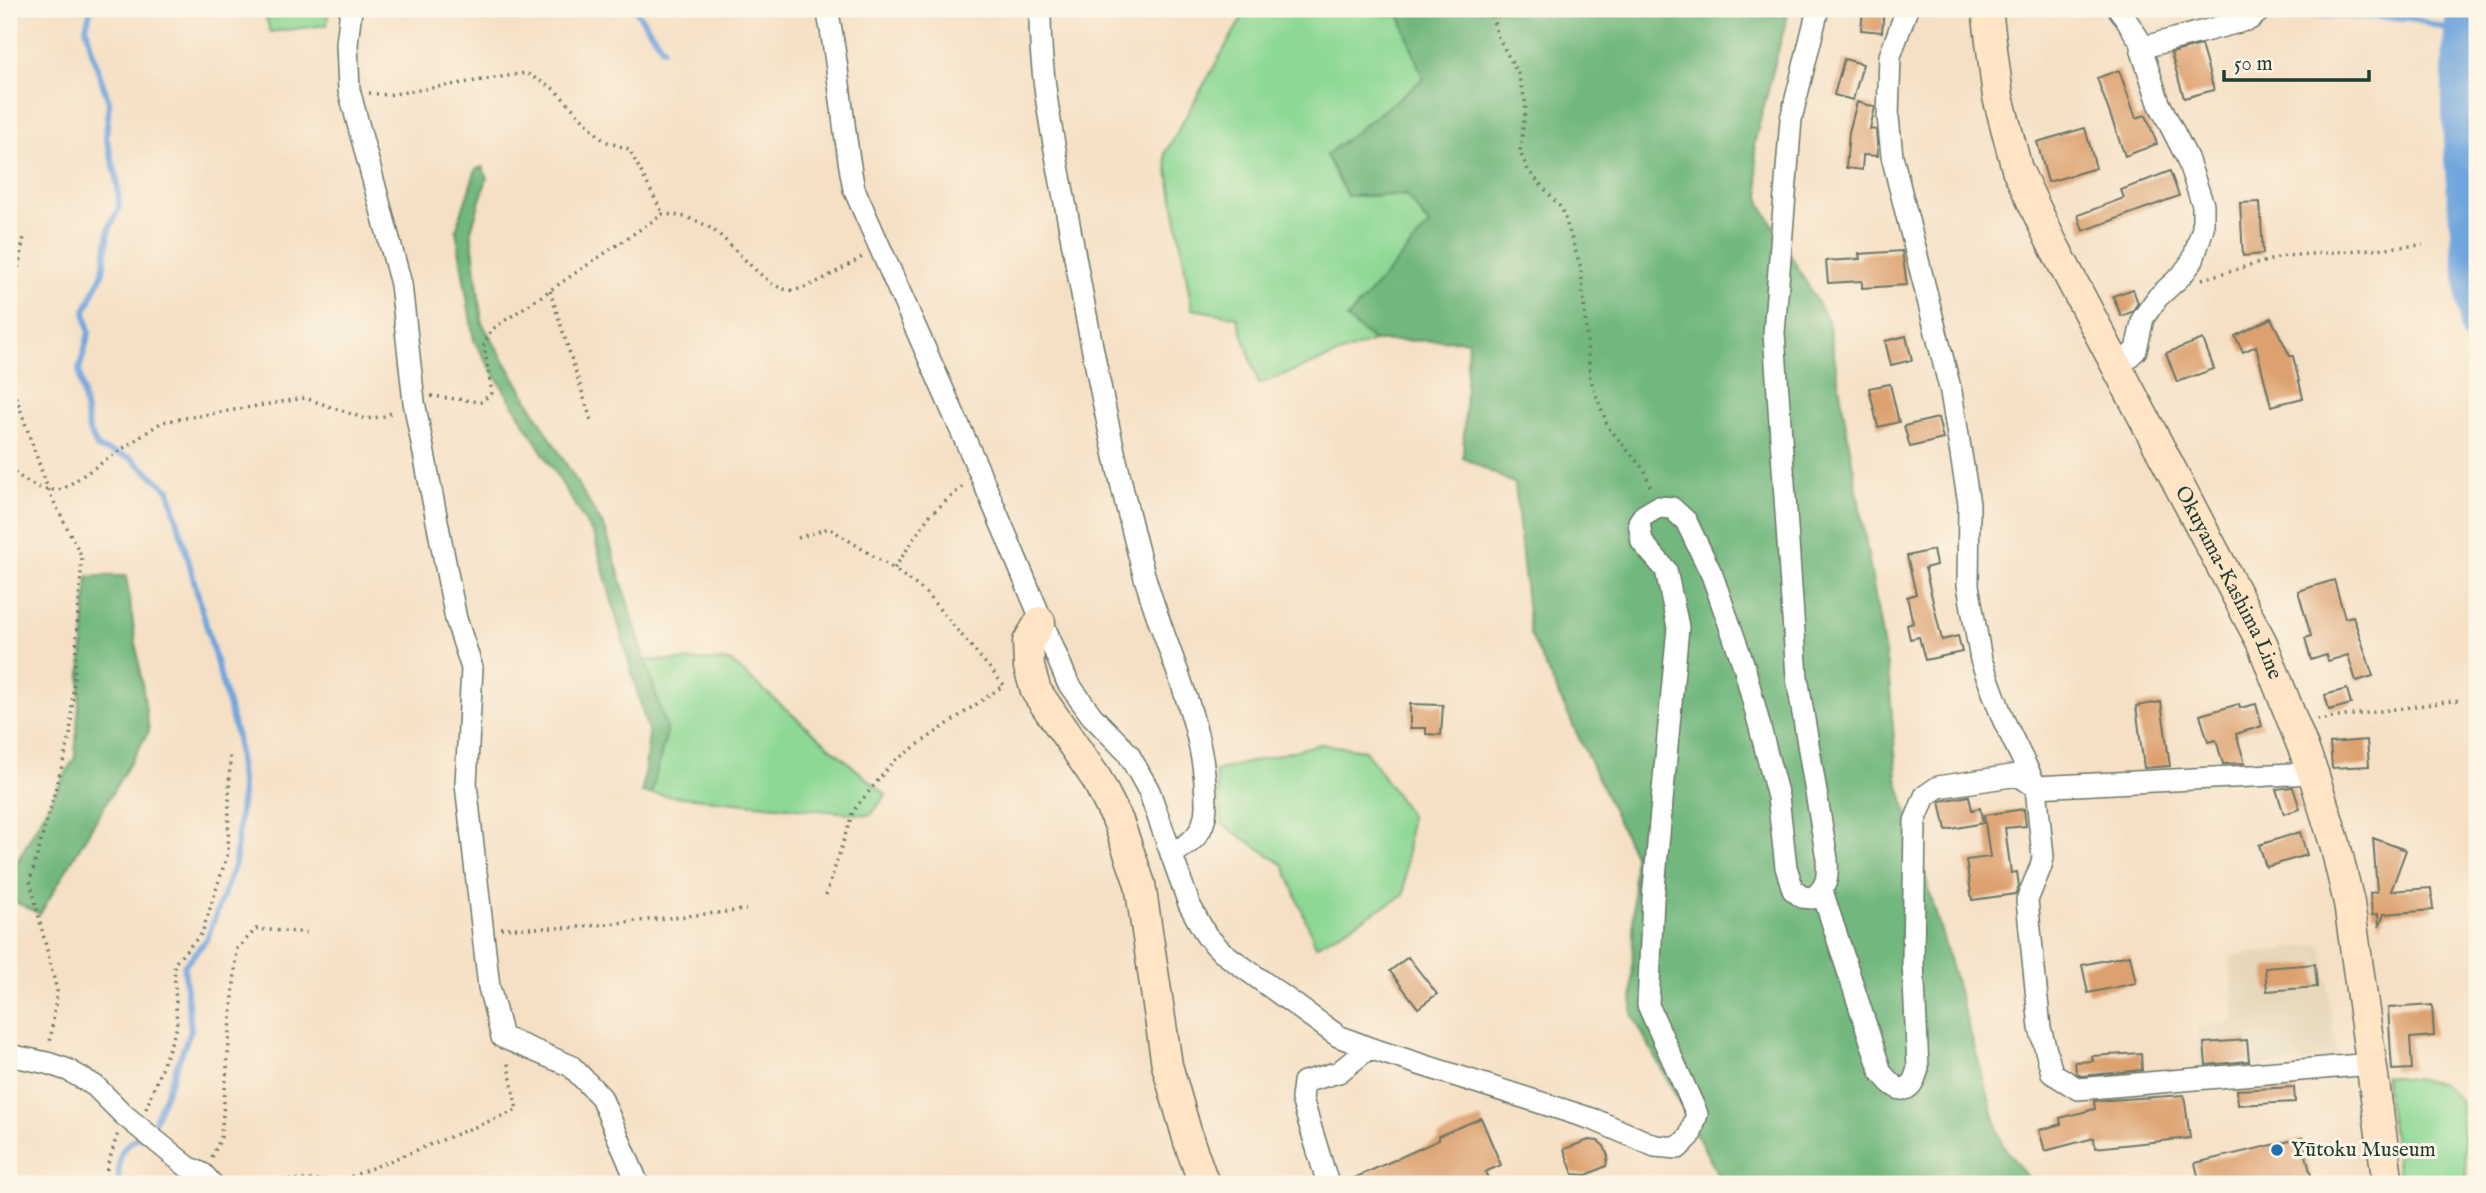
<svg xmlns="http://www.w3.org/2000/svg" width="2486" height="1193" font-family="'IM FELL English',serif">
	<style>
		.built { fill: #e5d6b7 }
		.green { fill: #8dd894; stroke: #568a64; stroke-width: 2 }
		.forest { fill: #72b87e; stroke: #487a59; stroke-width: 2 }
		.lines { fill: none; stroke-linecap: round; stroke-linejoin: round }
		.stream { stroke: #70a5dd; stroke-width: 6 }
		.river { stroke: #70a5dd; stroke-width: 35 }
		.building { fill: #dda170 }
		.street-casing { stroke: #6a7667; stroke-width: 24 }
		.secondary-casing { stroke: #6a7667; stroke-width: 33 }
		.path { stroke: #6a7667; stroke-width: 3.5; stroke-dasharray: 2 5; stroke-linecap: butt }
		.street { stroke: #fff; stroke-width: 21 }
		.secondary { stroke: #ffe4c6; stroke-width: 30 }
		.poi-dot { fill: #1f6fb2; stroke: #fcf5e5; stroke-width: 2.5 }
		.labels { text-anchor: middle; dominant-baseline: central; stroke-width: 6; stroke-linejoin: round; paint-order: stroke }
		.street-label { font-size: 21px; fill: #1f3d34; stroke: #fcf5e5 }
		.poi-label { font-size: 21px; fill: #1f3d34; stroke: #fcf5e5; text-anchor: start }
	</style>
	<rect width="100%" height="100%" fill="#fcf5e5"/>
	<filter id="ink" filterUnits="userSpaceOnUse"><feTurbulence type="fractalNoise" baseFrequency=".0143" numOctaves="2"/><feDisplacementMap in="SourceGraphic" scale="14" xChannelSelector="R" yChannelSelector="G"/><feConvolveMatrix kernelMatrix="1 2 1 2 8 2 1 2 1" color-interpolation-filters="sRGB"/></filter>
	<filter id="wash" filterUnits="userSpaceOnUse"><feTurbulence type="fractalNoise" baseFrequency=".00686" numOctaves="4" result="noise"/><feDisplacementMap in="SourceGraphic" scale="28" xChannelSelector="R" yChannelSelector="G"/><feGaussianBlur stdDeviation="1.57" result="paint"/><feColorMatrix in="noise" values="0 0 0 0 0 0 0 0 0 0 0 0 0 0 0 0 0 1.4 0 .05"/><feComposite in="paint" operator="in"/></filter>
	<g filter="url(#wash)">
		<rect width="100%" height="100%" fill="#f5e0c5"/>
		<!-- built -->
		<path class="built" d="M2322 944 2337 1058 2200 1073 2197 1027 2235 1021 2230 956Z"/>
		<!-- green -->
		<path class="green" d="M264 9H329L327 25 270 32Z
			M1247 9H1323L1400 15 1424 79 1326 155 1347 196 1406 195 1430 225 1347 319 1374 341 1259 384 1237 317 1192 309 1165 153Z
			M645 660 730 661 886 795 871 815 651 794 667 731Z
			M1320 744 1365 750 1410 815 1404 895 1316 946 1284 865 1222 824 1215 771Z
			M2384 1076 2439 1082 2460 1100 2467 1184H2400Z"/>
		<!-- forest -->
		<path class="forest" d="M1323 9H1789L1754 144 1761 204 1828 320 1889 678 1897 778 2002 1144 2032 1184H1723L1632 1014 1634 855 1530 634 1515 484 1463 458 1468 340 1374 341 1347 319 1429 225 1406 195 1347 196 1326 155 1423 79 1400 16Z
			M483 167 487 178 471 230 482 323 606 531 667 731 651 794 642 793 649 735 594 536 474 341 456 230 476 169Z
			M88 576H126L149 731 40 914 9 899V876L75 757Z"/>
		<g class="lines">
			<!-- stream -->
			<path class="stream" d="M91 9 86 27 93 55 109 102 106 137 117 178 119 207 109 229 103 272 85 311 89 333 79 370 89 431 98 448 131 458 169 490 237 737 242 792 235 863 207 939 184 966 191 1030 151 1130
				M635 9 663 49
				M2264 12 2267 14 2410 18 2461 33
				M118 1184C120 1159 116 1146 142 1136"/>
			<!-- river -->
			<path class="river" d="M2464 9C2451 115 2468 223 2477 329"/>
		</g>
		<g id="blocks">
			<!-- building -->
			<path class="building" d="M1863 9H1884L1882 32 1861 30Z
				M2201 45 2214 90 2184 98 2171 53Z
				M1844 59 1863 64 1853 100 1834 95Z
				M2119 70 2136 118 2146 115 2157 144 2125 156 2097 78Z
				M1857 102 1875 107 1870 129 1876 130 1878 156 1863 155 1862 170 1846 168 1849 132Z
				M2085 128 2096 168 2048 182 2037 142Z
				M2170 171 2179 196 2083 231 2078 215 2124 198 2121 190Z
				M2260 202 2263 254 2243 256 2240 203Z
				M1902 251 1907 285 1862 288V281L1828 283 1826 261 1860 259 1859 254Z
				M2133 289 2138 303 2132 312 2121 316 2113 296Z
				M2271 318 2290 356H2293L2303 398 2271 406 2256 346 2243 352 2235 336Z
				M1906 336 1912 360 1891 365 1885 341Z
				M2203 339 2214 369 2177 382 2166 353Z
				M1890 384 1899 422 1878 427 1869 388Z
				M1938 418 1943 439 1910 447 1904 426Z
				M1933 550 1936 565 1925 568 1942 640 1958 636 1962 652 1925 660 1919 637 1910 639 1907 625 1913 623 1907 597 1916 594 1907 556Z
				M2334 580 2345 618 2353 616 2373 676 2356 681 2348 655 2328 661 2326 655 2311 660 2305 638 2311 636 2298 591Z
				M2347 689 2351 704 2329 710 2325 695Z
				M2161 702 2170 766 2144 768 2136 706Z
				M1410 704 1443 705 1441 735 1426 734V728H1410Z
				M2239 704 2240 708 2256 704 2262 726 2236 734 2245 763 2223 764 2216 740 2208 742 2200 715Z
				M2367 740 2369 766 2332 768 2330 743Z
				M2293 787 2300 809 2284 814 2276 789Z
				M1969 796 1972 810 1980 808 1983 823 1946 830 1940 801Z
				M2024 809 2026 826 2005 828 2011 873 2017 872 2019 886 2015 894 1972 900 1966 860 1990 857 1984 815Z
				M2300 832 2307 855 2266 867 2259 845Z
				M2373 838 2406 850 2391 891 2431 888 2433 910 2384 914 2379 927 2378 914 2372 915 2370 893 2377 892Z
				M2130 955 2136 983 2088 993 2082 965Z
				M1408 957 1437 994 1418 1008 1390 971Z
				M2315 964 2317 987 2267 991 2265 968Z
				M2432 1005 2434 1036 2410 1038 2412 1069 2392 1070 2388 1008Z
				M2247 1040 2249 1061 2206 1065 2204 1043Z
				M2141 1053 2142 1070 2081 1076 2076 1072 2075 1062 2093 1061 2092 1056Z
				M2294 1087 2295 1102 2238 1105 2237 1090Z
				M2184 1095 2190 1138 2095 1148 2094 1138 2045 1151 2039 1130 2061 1124 2060 1118 2095 1109 2094 1101Z
				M1481 1118 1501 1165 1485 1172 1491 1184H1341L1439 1140 1438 1136Z
				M2302 1138 2311 1176 2302 1179 2303 1184H2200L2195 1163Z
				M1589 1140 1598 1141 1604 1146 1608 1156 1606 1166 1587 1175 1573 1174 1564 1149Z"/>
		</g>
	</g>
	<g filter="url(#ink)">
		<use href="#blocks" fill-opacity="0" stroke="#6a7667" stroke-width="2"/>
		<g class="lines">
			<defs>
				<path id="street" d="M351 9 347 44 349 90 401 284 414 402 456 619 472 668 466 784 489 987 502 1037 571 1066 601 1097 638 1184
					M827 9C840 69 842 129 854 189L979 471 1068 683 1092 716 1128 753 1149 791 1189 904 1206 935 1222 952 1338 1036 1369 1048 1595 1120 1655 1146 1678 1148 1690 1136 1697 1114 1648 1005 1653 899 1678 627 1666 570 1642 542 1639 522 1643 516 1658 507 1672 508 1686 521 1712 575 1744 666 1778 797 1786 867 1793 890 1802 897 1813 898C1828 886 1828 877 1827 859L1797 677 1774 333 1791 119 1818 9
					M1040 9C1039 81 1056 153 1069 224 1090 339 1112 454 1142 567 1163 647 1207 722 1206 807 1205 833 1192 843 1171 854
					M1907 9 1890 56 1888 117 1892 156 1951 392 1969 504 1968 585 1981 660 2003 719 2036 787 2043 857 2041 866 2027 900 2040 1028 2052 1073 2078 1089 2371 1064
					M2119 9 2144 47
					M2119 366 2136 350 2143 318 2158 297 2182 275 2193 260 2203 228V205L2187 158 2159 103 2142 51 2144 47 2250 19 2262 9
					M1822 891 1881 1072C1897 1094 1911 1097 1918 1068L1913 961 1915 821 1925 796 1938 787 2018 775 2036 787 2313 773
					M9 1055 47 1063 68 1070 95 1086 124 1115 188 1167 203 1174 212 1184
					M1328 1184 1302 1099 1304 1082 1339 1072 1369 1048"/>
				<g id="secondary">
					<path id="s1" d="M1987 9 1998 97 2017 169 2051 241 2262 643 2313 773 2335 844 2349 903 2388 1184"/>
					<path d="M1040 622 1028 642 1029 667 1036 691 1096 778 1118 821 1140 884 1167 1065 1189 1142 1204 1184"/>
				</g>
			</defs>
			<!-- street casing -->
			<use href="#street" class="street-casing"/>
			<!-- secondary casing -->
			<use href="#secondary" class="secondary-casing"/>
			<!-- path -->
			<path class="path" d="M1490 9 1498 37 1518 74 1526 104 1520 152 1528 170 1562 209 1581 268 1590 378 1608 427 1645 471 1651 489
				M369 93 387 95 526 73 554 89 604 141 629 149 663 214
				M2202 279 2285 256 2423 245
				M550 291 591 420
				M9 316 24 237
				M9 377 49 492 82 557 70 737 30 881 57 991 50 1043
				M431 396 481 402 492 393 484 345 491 330 663 214C681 215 698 219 713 230 734 244 769 294 794 290 811 288 846 266 862 257
				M9 468C26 482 40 493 63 489L162 422 305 398 366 419 385 416 395 411
				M798 538 829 528 894 569
				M2317 720 2460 700
				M826 895 853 811 893 762 1004 685 924 591 894 569 929 516 964 485
				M501 928H568L746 910
				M146 1109 177 1027 174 964 202 933 228 853 230 755
				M212 1157 221 1137 237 949 256 929 310 933
				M106 1184 107 1167 118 1133
				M233 1184 257 1180H342L517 1110 507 1059"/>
			<!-- street -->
			<use href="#street" class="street"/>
			<!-- secondary -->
			<use href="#secondary" class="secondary"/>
		</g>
	</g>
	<!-- markers -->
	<circle class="poi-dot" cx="2277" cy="1150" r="7"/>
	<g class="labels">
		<!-- street labels -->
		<g class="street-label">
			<text stroke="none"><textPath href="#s1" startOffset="628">Okuyama-Kashima Line</textPath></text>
		</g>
		<!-- poi labels -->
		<g class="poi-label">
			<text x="2291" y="1150">Yūtoku Museum</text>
		</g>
	</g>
	<!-- margin -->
	<rect width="2486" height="1193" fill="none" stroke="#fcf5e5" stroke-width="35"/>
	<!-- scale -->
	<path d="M2224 70v10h145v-10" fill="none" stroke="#1f3d34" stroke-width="3.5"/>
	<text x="2234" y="70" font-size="21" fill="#1f3d34" stroke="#fcf5e5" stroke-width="5" paint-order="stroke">50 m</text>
</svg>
